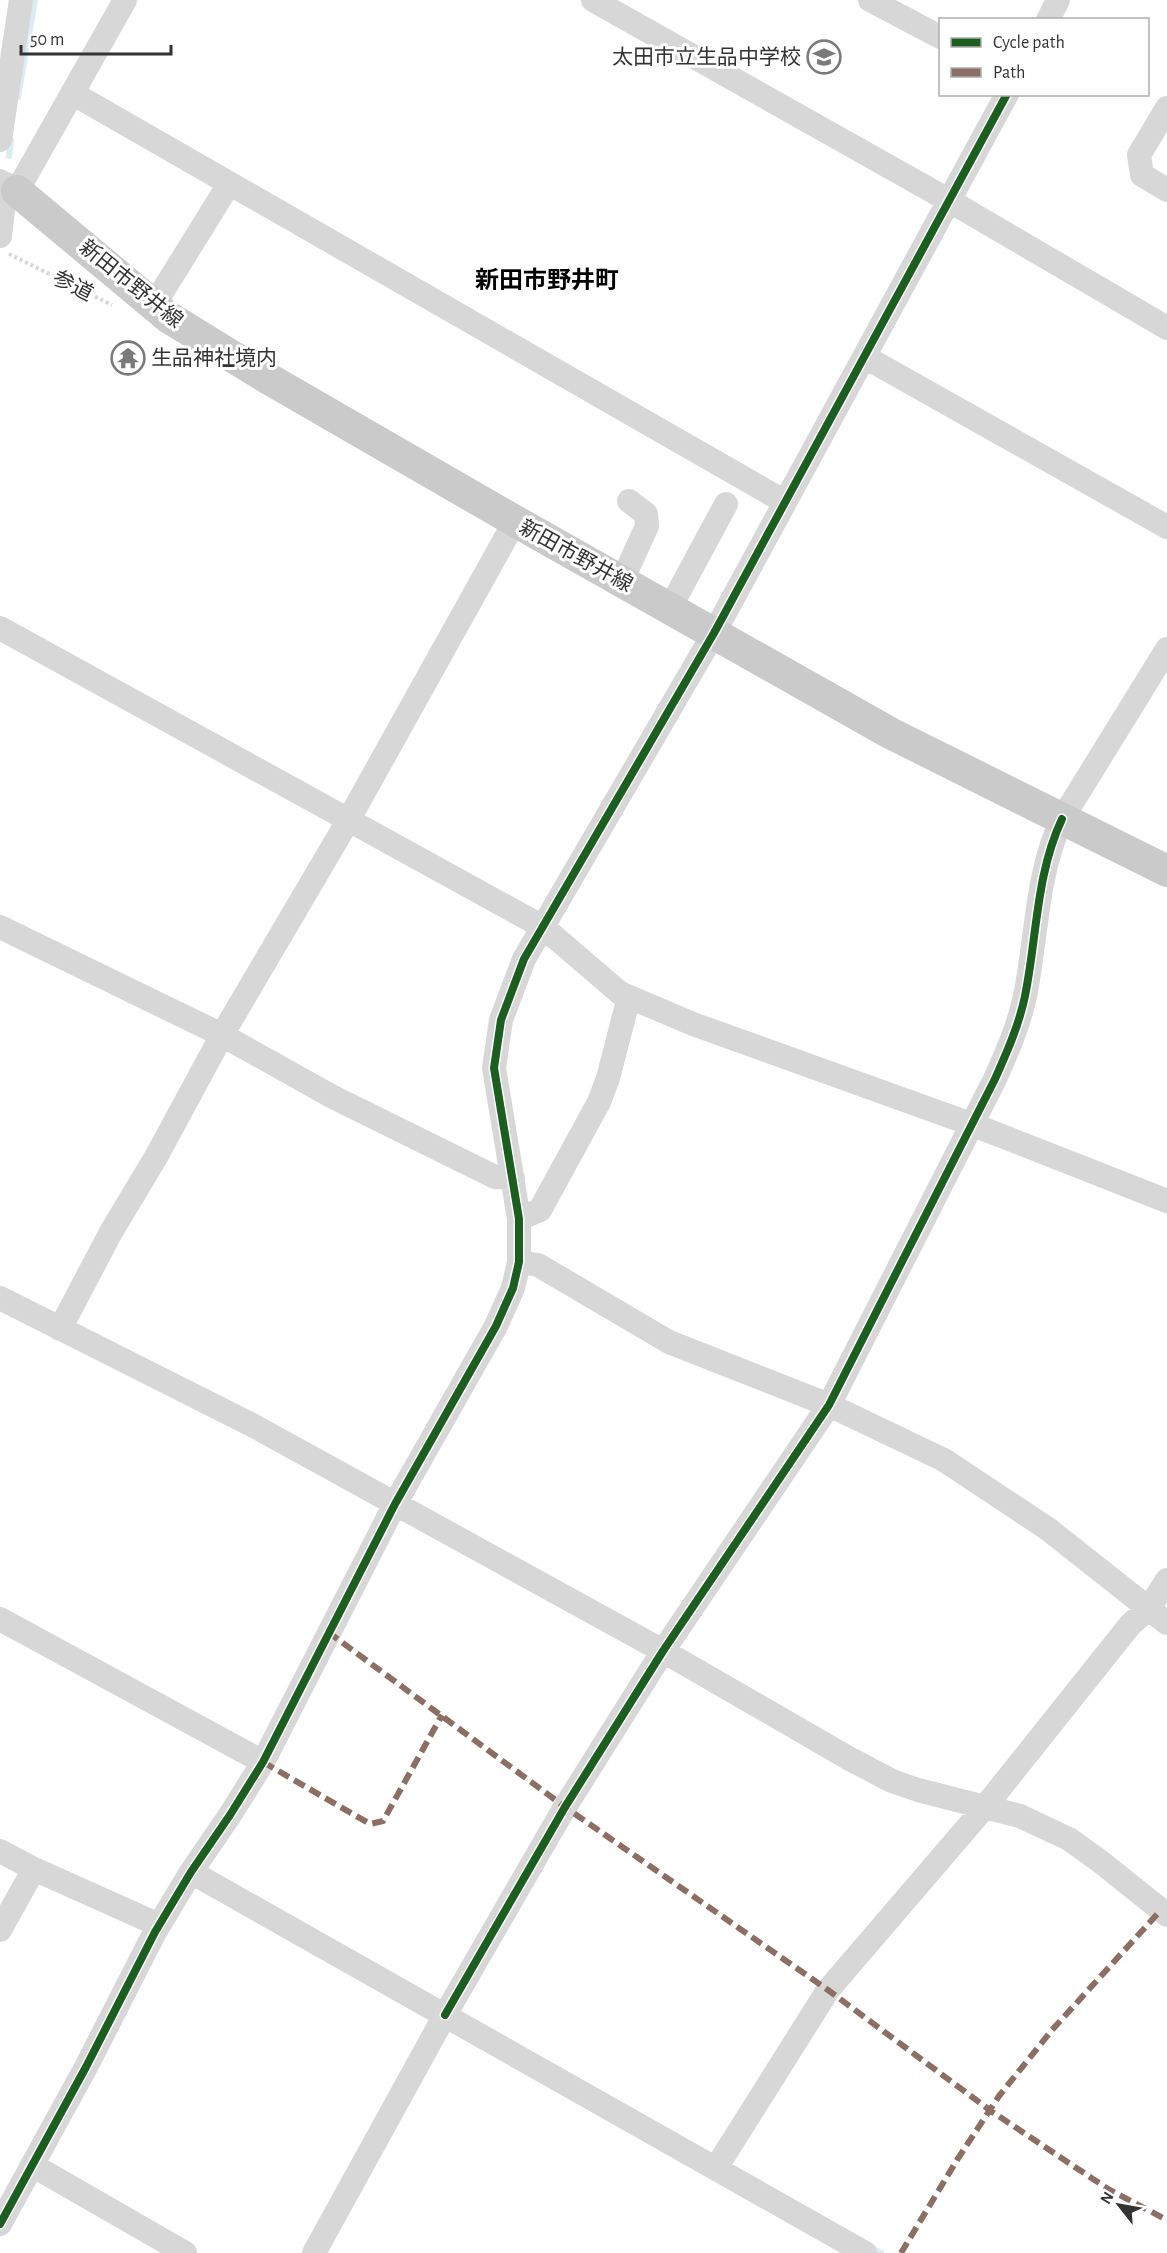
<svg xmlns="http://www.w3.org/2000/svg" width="1167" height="2253" font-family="'Alegreya Sans','Noto Sans JP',sans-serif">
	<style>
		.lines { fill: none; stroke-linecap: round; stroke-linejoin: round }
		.stream { stroke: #ddebf3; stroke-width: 6 }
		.path { stroke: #d6d6d6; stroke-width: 4; stroke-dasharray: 3 3; stroke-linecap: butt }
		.minor { stroke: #d7d7d7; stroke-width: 24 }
		.major { stroke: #cacaca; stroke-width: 32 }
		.quiet { stroke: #8d6e63; stroke-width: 6; stroke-dasharray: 12 6; stroke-linecap: butt }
		.cycleway-casing { stroke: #fff; stroke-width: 11 }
		.cycleway { stroke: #1b5e20; stroke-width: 8 }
		.labels { text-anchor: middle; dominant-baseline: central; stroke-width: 6; stroke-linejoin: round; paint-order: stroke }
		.poi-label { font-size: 21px; fill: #333; stroke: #fff; text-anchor: end }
		.street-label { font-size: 21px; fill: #333; stroke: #fff }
		.quarter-label { font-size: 24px; font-weight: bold; fill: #000; stroke: #fff }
	</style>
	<rect width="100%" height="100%" fill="#fff"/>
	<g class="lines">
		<!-- stream -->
		<path class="stream" d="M18 97 35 0
			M9 156 11 140
			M869 2246 881 2253"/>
		<!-- path -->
		<path class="path" d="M9 254 112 305"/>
		<!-- minor -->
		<path class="minor" d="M593 0 950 201 1167 328
			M870 0 940 37
			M1048 20 1058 0
			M72 93 785 502
			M1167 108 1139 155 1142 175 1167 190
			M0 140 21 0
			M0 181 17 191 125 0
			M0 236 6 184
			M154 305 229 184
			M865 357 1167 527
			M622 581 647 526 646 514 629 501
			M670 608 726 504
			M0 628 543 927 620 993 693 1024 971 1124 1167 1201
			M0 927 222 1035 333 1097 495 1177 513 1178
			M519 1219 540 1210 599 1102 608 1078 629 997
			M519 1262 538 1265 669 1342 829 1405 944 1460 1048 1529 1167 1623
			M0 1298 254 1426 663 1651 850 1759 892 1781 918 1790 1020 1816 1069 1839 1101 1862 1167 1915
			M60 1329 111 1232 156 1157 222 1035 349 819 515 521
			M0 1619 263 1762
			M0 1851 34 1869 159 1925
			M191 1872 865 2253
			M0 1930 34 1869
			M32 2165 185 2253
			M716 2168 828 1990 984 1808 1130 1625 1149 1608 1167 1580
			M0 2224 86 2067 155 1932 191 1872 230 1815 263 1762 395 1504 496 1326 513 1288 519 1262V1219L494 1068 501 1020 524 959 714 633 1007 94
			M314 2253 445 2015 565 1807 663 1651 829 1405 995 1079C1007 1052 1019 1025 1025 996 1037 937 1036 874 1062 819L1167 649"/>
		<!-- major -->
		<path class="major" d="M17 191 168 317 269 379 515 521 890 733 1167 871"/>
		<!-- quiet -->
		<path class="quiet" d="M328 1632 565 1807 828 1990 991 2111 1108 2189 1167 2220
			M263 1762 370 1824 383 1821 442 1715
			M901 2253 957 2160 999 2096 1052 2030 1161 1910"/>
		<defs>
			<path id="cycleway" d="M445 2015 565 1807 663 1651 829 1405 995 1079C1007 1052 1019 1025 1025 996 1037 937 1036 874 1062 819
				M0 2224 86 2067 155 1932 191 1872 230 1815 263 1762 395 1504 496 1326 513 1288 519 1262V1219L494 1068 501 1020 524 959 714 633 1007 94"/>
		</defs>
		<!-- cycleway casing -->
		<use href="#cycleway" class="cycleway-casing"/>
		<!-- cycleway -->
		<use href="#cycleway" class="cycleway"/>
	</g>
	<!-- icons -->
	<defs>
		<symbol id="school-ring" viewBox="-11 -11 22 22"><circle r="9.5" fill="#fff" stroke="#7a7a7a" stroke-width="1.5"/><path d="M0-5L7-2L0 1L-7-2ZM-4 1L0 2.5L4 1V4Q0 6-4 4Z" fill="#7a7a7a"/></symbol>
		<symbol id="temple-ring" viewBox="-11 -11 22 22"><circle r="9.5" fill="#fff" stroke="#7a7a7a" stroke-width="1.5"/><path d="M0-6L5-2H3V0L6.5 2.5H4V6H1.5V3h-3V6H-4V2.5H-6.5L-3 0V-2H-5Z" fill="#7a7a7a"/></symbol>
	</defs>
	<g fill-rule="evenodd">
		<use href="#school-ring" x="805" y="38" width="38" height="38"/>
		<use href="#temple-ring" x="109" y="339" width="38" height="38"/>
	</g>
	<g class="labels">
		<!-- poi labels -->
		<g class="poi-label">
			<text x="801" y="57">太田市立生品中学校</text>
			<text x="151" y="358" text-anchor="start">生品神社境内</text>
		</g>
		<!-- street labels -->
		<g class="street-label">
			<text transform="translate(131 284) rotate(39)">新田市野井線</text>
			<text transform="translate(73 286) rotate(27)">参道</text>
			<text transform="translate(576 556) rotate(29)">新田市野井線</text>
		</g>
		<!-- quarter labels -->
		<g class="quarter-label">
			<text x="547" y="281">新田市野井町</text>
		</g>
	</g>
	<!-- legend -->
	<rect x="939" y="18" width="210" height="78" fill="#ffffff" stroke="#adadad" stroke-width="1.5"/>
	<rect x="951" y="38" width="30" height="9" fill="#1b5e20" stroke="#adadad" stroke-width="1.5"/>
	<text x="993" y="48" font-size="18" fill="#333333">Cycle path</text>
	<rect x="951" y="68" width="30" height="9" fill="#8d6e63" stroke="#adadad" stroke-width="1.5"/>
	<text x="993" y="78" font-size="18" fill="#333333">Path</text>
	<!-- north arrow -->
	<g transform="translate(1119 2205) rotate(301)" stroke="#ffffff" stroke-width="4.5" paint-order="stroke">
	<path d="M0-4.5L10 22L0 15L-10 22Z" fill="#333333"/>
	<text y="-9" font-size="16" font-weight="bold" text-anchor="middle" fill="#333333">N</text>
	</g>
	<!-- scale -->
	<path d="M21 45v9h150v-9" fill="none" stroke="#333333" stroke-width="3"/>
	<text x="30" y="45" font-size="18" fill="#333333" stroke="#ffffff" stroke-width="4.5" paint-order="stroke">50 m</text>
</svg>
